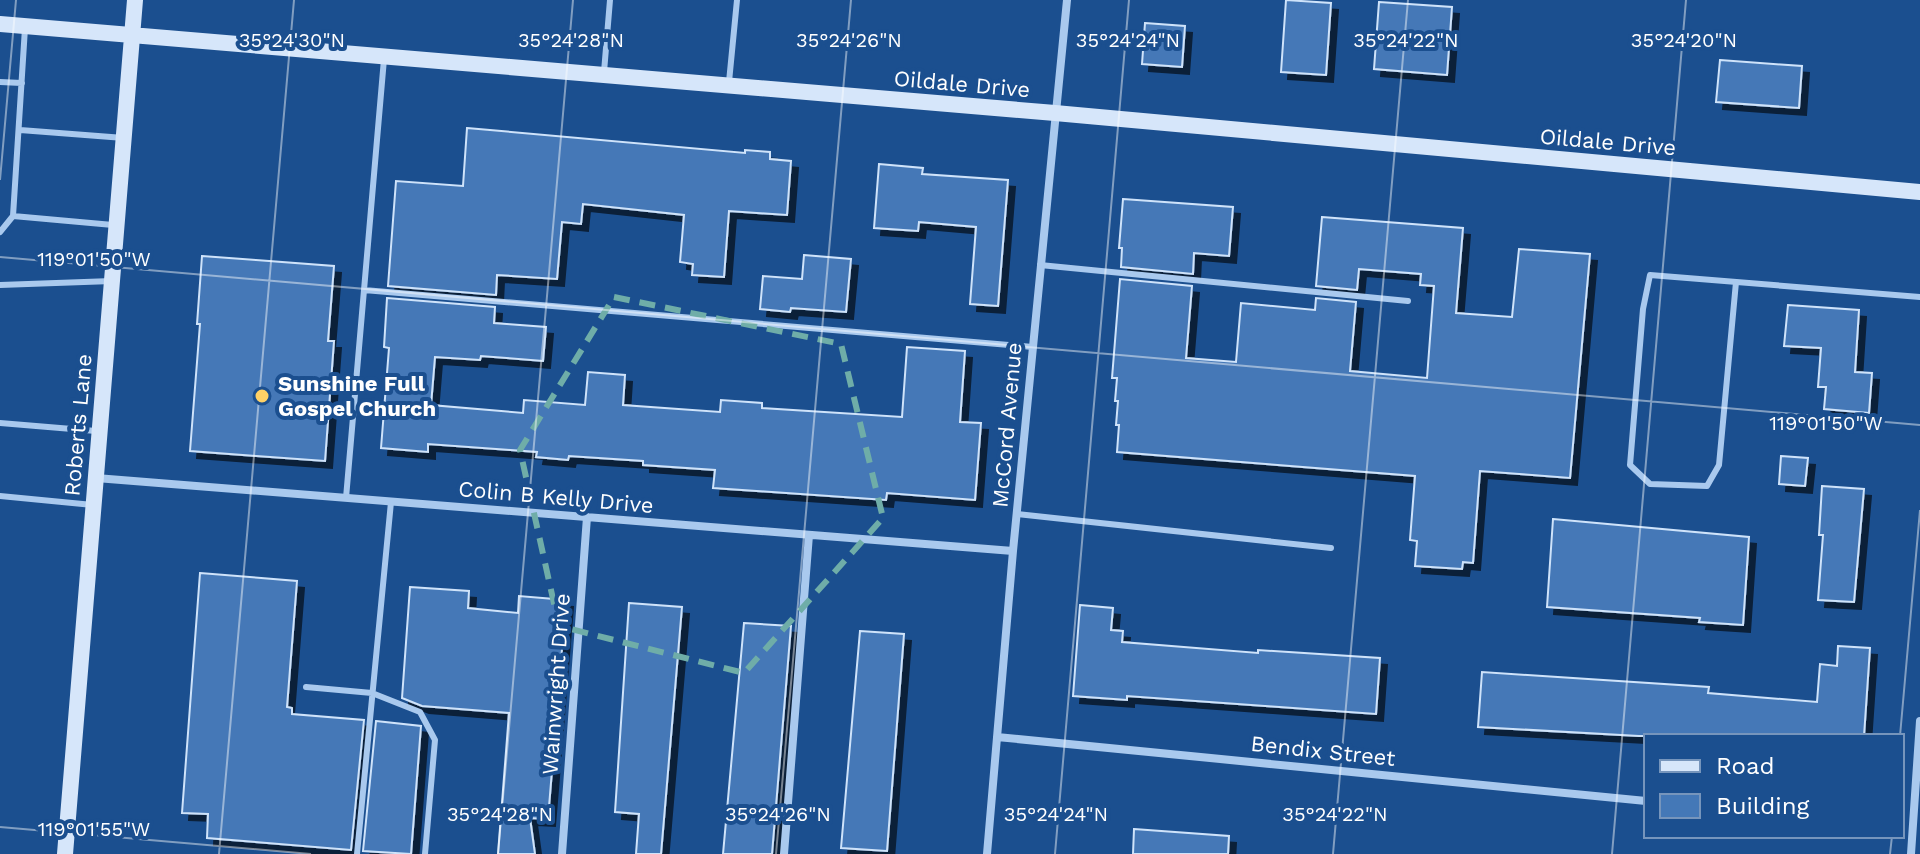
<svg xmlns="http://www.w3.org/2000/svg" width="1920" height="854" font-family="'Work Sans',sans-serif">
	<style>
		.building { fill: #4478b7; stroke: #cfe3fa; stroke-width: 2; filter: url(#shadow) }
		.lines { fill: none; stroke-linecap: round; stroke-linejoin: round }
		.lane { stroke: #a9c9ee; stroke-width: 6 }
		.street { stroke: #a9c9ee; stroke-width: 8 }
		.secondary { stroke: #d6e6fa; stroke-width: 16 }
		.marked { fill: none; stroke: #6fada8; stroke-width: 6; stroke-dasharray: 16 10; stroke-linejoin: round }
		.ticks { fill: none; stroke: #fff; stroke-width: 2; stroke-opacity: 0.45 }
		.poi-dot { fill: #ffd166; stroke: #1b4f8f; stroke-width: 3 }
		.labels { text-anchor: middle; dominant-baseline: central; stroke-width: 8; stroke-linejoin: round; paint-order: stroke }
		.street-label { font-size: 22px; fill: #fff; stroke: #1b4f8f }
		.poi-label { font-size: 22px; font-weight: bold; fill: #fff; stroke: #1b4f8f; text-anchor: start }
		.ticks-label { font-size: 20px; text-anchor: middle; fill: #fff; stroke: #1b4f8f; stroke-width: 8; stroke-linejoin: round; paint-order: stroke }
	</style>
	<defs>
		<filter id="shadow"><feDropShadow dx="7" dy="7" stdDeviation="0" flood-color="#0009"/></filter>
	</defs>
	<rect width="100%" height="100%" fill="#1b4f8f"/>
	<!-- building -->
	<path class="building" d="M1286 0 1331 3 1326 75 1281 72Z
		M1379 2 1452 7 1447 75 1374 69Z
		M1145 23 1185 26 1182 67 1142 64Z
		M1720 60 1802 66 1799 108 1716 102Z
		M467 128 745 153V150L770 152V159L791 161 787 215 729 211 724 277 692 275 693 264 680 262 684 215 583 204 581 224 562 222 557 279 497 275 496 295 388 286 396 181 463 186Z
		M879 164 923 168 922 174 1008 180 998 306 970 304 976 227 919 222 918 231 874 228Z
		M1123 199 1233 207 1229 256 1194 253 1193 274 1121 267 1122 248H1119Z
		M1322 217 1463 228 1456 313 1512 317 1519 249 1590 254 1570 478 1480 471 1473 563 1463 562 1462 569 1415 566 1417 541 1410 540 1415 476 1117 452 1119 425H1116L1118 401H1115L1117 378H1112L1120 279 1192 286 1186 358 1236 362 1241 303 1315 310 1316 298 1356 302 1350 371 1427 378 1434 286 1420 285 1421 274 1359 269 1357 290 1316 286Z
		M804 255 851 259 846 312 791 308 790 312 760 309 763 276 802 279Z
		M202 256 334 266 328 341H334L325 461 190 451 200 324H197Z
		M387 298 495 307 494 323 546 327 543 361 481 356 480 360 435 357 431 405 523 413 524 400 585 405 588 372 625 375 623 405 720 412 721 400 762 403V408L902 417 907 347 965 351 960 422 981 423 975 500 887 493 886 500 713 488 715 470 643 465V461L569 456 568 460 536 457 537 452 428 444V452L381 448 389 348 384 347Z
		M1788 305 1859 310 1855 372 1872 373 1869 413 1824 409 1826 387H1818L1821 348 1784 346Z
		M1781 456 1808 458 1805 486 1779 484Z
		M1822 486 1864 489 1854 602 1818 600 1823 535H1819Z
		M1553 519 1749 537 1743 625 1699 622 1700 618 1547 607Z
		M200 573 297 581 287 707 292 708V714L364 720 351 850 207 838 208 814 182 813Z
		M410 587 469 591 468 608 518 613 519 596 566 600 548 819 530 818 535 854H498L509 713 422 706 402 698Z
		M629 603 682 607 661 854H636L639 814 615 812Z
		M1080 605 1113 608 1111 630 1123 631 1122 642 1258 653V650L1380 658 1376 714 1127 696V700L1073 696Z
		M744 623 791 626 772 854H723Z
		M860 631 904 634 887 851 841 848Z
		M1838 646 1870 648 1864 736H1639L1478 727 1482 672 1709 687 1708 693 1817 702 1820 664 1837 666Z
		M376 721 421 726 411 854 363 851Z
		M1134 829 1229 836 1228 854H1133Z"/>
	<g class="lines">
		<!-- lane -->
		<path class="lane" d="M604 72 610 0
			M0 82 22 83
			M729 82 737 0
			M20 130 124 138
			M13 216 113 225
			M0 232 13 216 25 28
			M1040 265 1408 301
			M1736 282 1719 465 1707 486 1650 484 1630 465 1643 309 1650 275 1920 297
			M0 285 112 281
			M364 290 1033 347
			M0 423 96 431
			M0 496 93 505
			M346 498 384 59
			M1017 514 1331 548
			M306 687 372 693 420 712 435 740 425 854
			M357 854 391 502"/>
		<!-- street -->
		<path class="street" d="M96 478 1013 551
			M997 737 1646 801
			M562 854 587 517
			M784 854 809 535
			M987 854 1013 551 1067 0
			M1911 854 1920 721"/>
		<!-- secondary -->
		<path class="secondary" d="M0 24 1055 113 1920 192
			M65 854 135 0"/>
	</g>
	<!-- marked area -->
	<path class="marked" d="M614 297 841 344 883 518 744 673 559 626 520 450Z"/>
	<!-- ticks -->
	<path class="ticks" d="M0 180 16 0M0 257 1920 425M1900 736 1920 510M0 827 311 854M219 854 294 0M498 854 573 0M776 854 851 0M1055 854 1129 0M1333 854 1408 0M1612 854 1686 0M1890 854 1892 836"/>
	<!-- markers -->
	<circle class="poi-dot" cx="262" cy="396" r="8"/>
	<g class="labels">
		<!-- street labels -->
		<g class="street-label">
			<text transform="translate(962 84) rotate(5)">Oildale Drive</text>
			<text transform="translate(1608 142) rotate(5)">Oildale Drive</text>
			<text transform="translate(78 425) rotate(-85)">Roberts Lane</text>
			<text transform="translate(1007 425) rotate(-85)">McCord Avenue</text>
			<text transform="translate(556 497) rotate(5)">Colin B Kelly Drive</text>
			<text transform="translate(556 684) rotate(-86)">Wainwright Drive</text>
			<text transform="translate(1323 751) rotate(6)">Bendix Street</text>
		</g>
		<!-- poi labels -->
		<g class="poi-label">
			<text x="278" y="383">Sunshine Full<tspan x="278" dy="25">Gospel Church</tspan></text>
		</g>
	</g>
	<g class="ticks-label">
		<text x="292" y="47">35°24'30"N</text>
		<text x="571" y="47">35°24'28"N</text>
		<text x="849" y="47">35°24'26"N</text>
		<text x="1128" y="47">35°24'24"N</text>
		<text x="1406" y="47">35°24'22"N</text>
		<text x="1684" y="47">35°24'20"N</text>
		<text x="94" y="266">119°01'50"W</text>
		<text x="1826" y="430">119°01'50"W</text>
		<text x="500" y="821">35°24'28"N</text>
		<text x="778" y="821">35°24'26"N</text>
		<text x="1056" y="821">35°24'24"N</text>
		<text x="1335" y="821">35°24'22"N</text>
		<text x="94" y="836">119°01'55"W</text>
	</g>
	<!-- legend -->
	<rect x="1644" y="734" width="260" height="104" fill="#1b4f8f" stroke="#7695bc" stroke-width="2"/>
	<rect x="1660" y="760" width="40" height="12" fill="#d6e6fa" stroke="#7695bc" stroke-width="2"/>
	<text x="1716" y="774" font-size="24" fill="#ffffff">Road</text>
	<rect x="1660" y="794" width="40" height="24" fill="#4478b7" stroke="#7695bc" stroke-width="2"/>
	<text x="1716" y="814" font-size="24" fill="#ffffff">Building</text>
</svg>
